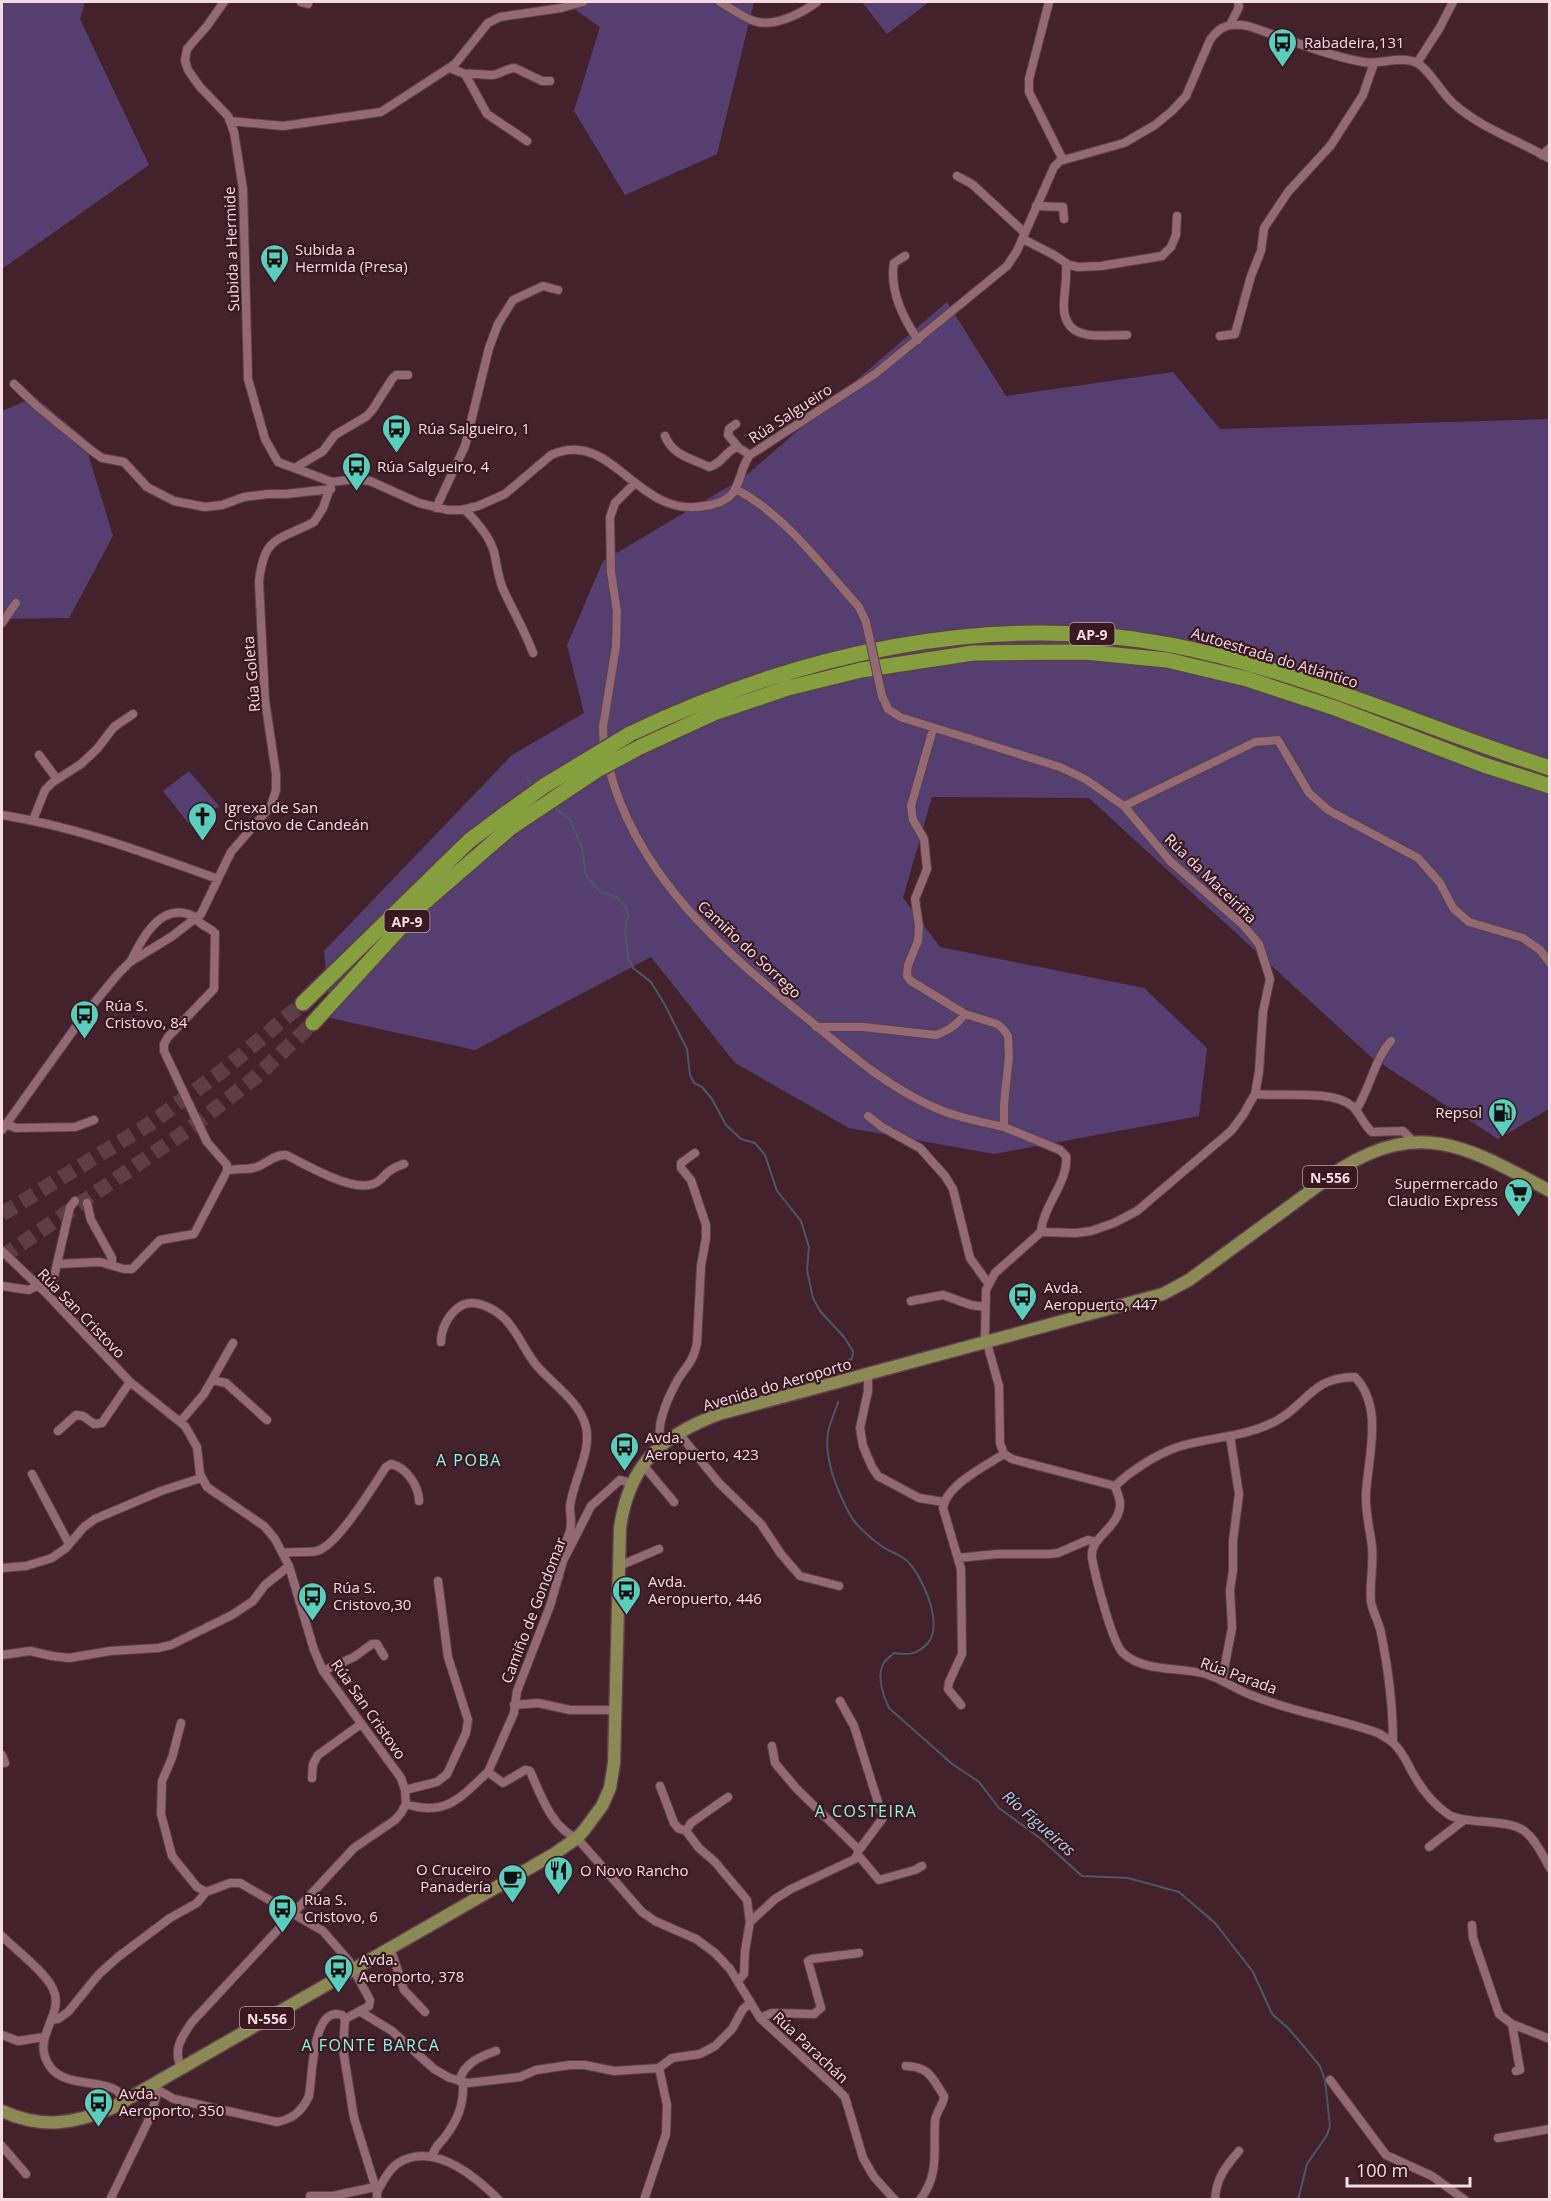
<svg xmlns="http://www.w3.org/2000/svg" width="1551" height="2201" font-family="'Open Sans',sans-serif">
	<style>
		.green { fill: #543f70 }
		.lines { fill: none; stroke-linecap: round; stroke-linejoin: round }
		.stream { stroke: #4b5767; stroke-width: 2 }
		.motorway-tunnel { stroke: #5e3e46; stroke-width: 15; stroke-dasharray: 15 8; stroke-linecap: butt }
		.minor-casing { stroke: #5e404a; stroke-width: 10 }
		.primary-casing { stroke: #5e404a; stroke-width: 15 }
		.motorway-casing { stroke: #5e404a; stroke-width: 18 }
		.minor { stroke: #936a74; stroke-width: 8 }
		.primary { stroke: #8b8954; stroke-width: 12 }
		.motorway { stroke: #859e3e; stroke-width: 15 }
		.minor-bridge-casing { stroke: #5e404a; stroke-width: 10; stroke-linecap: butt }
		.motorway-bridge-casing { stroke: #5e404a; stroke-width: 18; stroke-linecap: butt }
		.minor-bridge { stroke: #936a74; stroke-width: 8 }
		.motorway-bridge { stroke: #859e3e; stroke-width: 15 }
		.labels { text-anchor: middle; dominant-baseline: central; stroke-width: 4.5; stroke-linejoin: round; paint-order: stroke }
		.shield { fill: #391822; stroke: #bca1a8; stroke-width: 1.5 }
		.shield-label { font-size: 14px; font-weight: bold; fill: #f4dce2 }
		.poi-label { font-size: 15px; fill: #f4dce2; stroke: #391822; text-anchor: start }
		.street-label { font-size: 15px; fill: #f4dce2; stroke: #391822 }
		.neighbourhood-label { font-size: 16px; letter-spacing: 1.5px; fill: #8ef6e5; stroke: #391822 }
		.water-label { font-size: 16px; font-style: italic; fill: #a8d1f1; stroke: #391822 }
	</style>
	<rect width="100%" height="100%" fill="#44222b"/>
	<!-- green -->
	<path class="green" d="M2 2H85L80 19 149 165 2 269Z
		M564 2H754L717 154 625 195 574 111 600 27Z
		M862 2H929L887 34Z
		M947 302 1006 396 1173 372 1220 429 1549 419V1109L1498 1139 1371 1057 1089 798 932 797 903 898 940 947 1144 988 1207 1048 1199 1116 994 1154 849 1128 735 1063 651 957 475 1050 330 1018 324 951 512 755 584 713 567 645 603 561 743 478Z
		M35 397 83 437 113 536 69 618 2 619V411Z
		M189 771 219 806 192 828 163 791Z"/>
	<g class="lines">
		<!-- stream -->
		<path class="stream" d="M527 777 534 788
			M553 806 571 821 582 848 586 875 599 891 616 897 625 906 628 915 625 931 628 957 633 968 651 982 665 1005 687 1049 690 1075 694 1083 702 1087 712 1099 726 1125 741 1139 755 1143 765 1155 777 1191 801 1221 809 1247 807 1270 813 1298 820 1311 844 1337 853 1351 852 1359 836 1364 835 1368
			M838 1402C835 1412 830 1422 828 1432 824 1459 836 1488 848 1511 854 1524 871 1539 883 1547 892 1553 903 1555 910 1564 924 1580 944 1626 927 1644 916 1655 908 1655 894 1653 891 1656 885 1660 883 1664 877 1677 883 1696 889 1708L951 1763 979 1782 999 1808 1041 1839 1082 1876 1128 1878 1179 1892 1215 1923 1253 1972 1272 2014 1288 2028 1306 2049 1320 2066 1325 2080 1330 2126 1327 2135 1307 2164 1298 2200"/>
		<!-- motorway-tunnel -->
		<path class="motorway-tunnel" d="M2 1214 151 1123 226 1068 303 1003
			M2 1257 192 1127 257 1076 313 1023"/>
		<defs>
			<path id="minor" d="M224 2 207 26 187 49 185 60 188 70 200 87 228 116 234 132 243 189 248 379 265 439 278 462 332 482 356 479 370 481 419 503 448 510H461L478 506 505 494 551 455C612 427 637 519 704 506 713 505 723 502 730 496 741 486 740 467 750 455L875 374 1007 266 1017 251 1054 167 1060 161 1124 143 1155 125 1172 111 1186 96 1210 40C1220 25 1231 23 1248 26 1285 38 1325 55 1363 62 1380 65 1401 55 1417 63 1429 69 1442 94 1454 104 1482 129 1518 140 1550 159
				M301 2 308 4
				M720 2C731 8 742 17 754 21 774 28 802 13 817 2
				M1049 2 1029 79V92L1063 160
				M1230 25 1239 7 1238 2
				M1417 63 1439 29 1453 2
				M450 68 465 74 487 114 527 141
				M465 74C475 73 481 75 491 75 500 75 506 68 515 68L542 81H550
				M230 121 283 126 381 112 455 64 488 23 500 17 561 8 583 2
				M1542 155 1550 148
				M957 176 972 184 1025 233
				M1036 206 1063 207 1064 219
				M1023 239 1054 255 1069 265 1078 267 1101 266 1162 256 1171 247 1176 235 1177 216
				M905 256 894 263C889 291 903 318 918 340
				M1066 263C1067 276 1065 288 1064 301 1061 343 1098 335 1127 335
				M1220 336 1235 334 1251 276 1261 251 1264 228 1288 192 1331 145 1363 95 1374 63
				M14 384 38 407 92 451 102 458 124 462 147 487 174 501 205 507 222 505 244 497 268 494H286L331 489
				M736 424 729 429 728 435 739 448 750 455
				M665 436C673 456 691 458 709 467 722 464 725 451 737 447
				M295 468 323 451 335 435 367 416 373 409 392 379 396 375H408
				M736 489C786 516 821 565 859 607L866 622
				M436 508 465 446 489 348 498 324 513 300 543 286 558 290
				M465 510C476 521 490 537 494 552 497 565 498 577 503 589 513 611 525 631 533 653
				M2 623 16 603
				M882 696 888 709 900 717 1060 767 1085 779 1124 806 1170 861 1242 924 1259 944 1270 979 1263 1012 1259 1072 1255 1094 1243 1115 1231 1131 1137 1211 1114 1223 1091 1231 1076 1233 1041 1232 995 1273 986 1290 985 1336 999 1386 1000 1443 1004 1454 1012 1459 1115 1486C1117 1492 1120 1498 1120 1504 1120 1528 1089 1537 1092 1558 1095 1575 1112 1643 1123 1653 1143 1672 1180 1667 1206 1674 1222 1679 1235 1689 1251 1695 1292 1712 1336 1718 1378 1733 1383 1736 1389 1739 1393 1743 1404 1752 1408 1766 1415 1777 1423 1791 1436 1806 1449 1815 1456 1819 1467 1820 1476 1821 1524 1825 1526 1824 1550 1868
				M933 729 911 806 913 820 924 839 927 869 915 899 919 926 918 941 908 965 907 976 911 981 965 1014 997 1024 1003 1029 1008 1036 1009 1056 1004 1104V1127L1060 1150 1066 1156C1069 1182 1043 1205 1041 1232
				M604 750 603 727 616 646 617 612 611 572 610 517 615 503 635 483
				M39 755 57 779
				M608 764C635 877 728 955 814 1024 852 1056 892 1090 938 1109 959 1118 982 1122 1004 1127
				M1124 806 1255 742 1278 740 1309 793 1328 810 1418 858 1440 883 1453 908 1469 922 1523 938 1540 950 1550 963
				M2 815C78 827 145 853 218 879
				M33 820 45 790 53 782 81 764 97 749 114 727 133 714
				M816 1027H863L936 1035C949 1030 957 1025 965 1014
				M1255 1094C1281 1097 1331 1089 1352 1106 1360 1113 1363 1124 1372 1132L1403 1131 1415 1143
				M1356 1110C1370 1089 1374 1060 1391 1041
				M868 1116 882 1127 920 1148 945 1176 953 1189 970 1258 988 1283
				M6 1124 16 1128 75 1127 94 1120
				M2 1130 85 1014 118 974 130 962 171 937 201 914 231 852 271 806 276 790V774L265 700 259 582C264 535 278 541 314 522L323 508 332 482
				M227 1171C236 1168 244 1170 253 1168 265 1166 273 1154 286 1155 307 1165 351 1192 373 1184 381 1182 384 1174 391 1170 395 1167 399 1166 404 1164
				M87 1203 91 1220 112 1258V1265
				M2 1251 48 1295 130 1382 185 1426 197 1447 200 1474 207 1487 264 1526 275 1539 289 1566 314 1650 323 1671 401 1778 405 1790 406 1804 401 1813 395 1820 354 1848 192 2022C181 2038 173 2049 181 2068
				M57 1264 100 1262 124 1269H132L160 1240 194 1234 227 1171V1165L207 1142 164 1051V1044L168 1037 214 989 215 933C211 929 208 928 203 925 198 922 194 915 188 914 159 905 141 940 131 961
				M2 1286 29 1290 38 1285
				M48 1295 51 1290 70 1207 75 1201
				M911 1301 943 1295 971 1305 985 1307
				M441 1342C441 1329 448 1315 459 1307 475 1296 500 1311 510 1325 521 1338 526 1354 538 1367 554 1385 580 1402 586 1427 592 1452 572 1483 570 1507 570 1517 573 1525 569 1534 565 1546 558 1556 555 1568L559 1576
				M868 1373V1391L860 1428 863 1446 872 1467 878 1476 919 1498 944 1502
				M212 1380 226 1383 267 1420
				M180 1422 204 1394 233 1343
				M58 1431 76 1415 83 1416 94 1424 102 1423 130 1382
				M678 1432 718 1482 761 1524 781 1554 800 1576 839 1586
				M663 1443C653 1431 668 1398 675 1385 683 1368 693 1365 697 1343L701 1266 706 1238V1225L691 1180 681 1168V1163L695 1153
				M643 1465 674 1502
				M32 1474 69 1544
				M1115 1486C1132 1470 1158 1453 1181 1446 1211 1437 1245 1437 1274 1422 1307 1406 1310 1377 1355 1377 1384 1407 1368 1457 1366 1493 1365 1512 1370 1529 1372 1547 1374 1566 1369 1584 1371 1602 1373 1613 1379 1622 1381 1633 1388 1668 1393 1706 1393 1742
				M284 1553C295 1551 307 1553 317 1551 338 1545 373 1486 386 1467L391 1464C406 1467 419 1486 419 1501
				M958 1558 997 1554H1049L1058 1553 1088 1540 1096 1542
				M619 1566 659 1549
				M2 1568 26 1566 52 1558 66 1548 84 1527 95 1519 161 1491 201 1478
				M2 1655 30 1651 52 1656 69 1658 110 1651 158 1648 171 1645 232 1615 253 1601 265 1585 289 1566
				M323 1671 354 1657 372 1644H377L384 1656
				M1222 1680 1232 1628 1230 1590 1233 1570V1541L1239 1494 1230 1436
				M514 1705 538 1703 570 1710H615
				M961 1705 948 1689 949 1682 962 1654 961 1569 943 1508C946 1485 987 1465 1004 1454
				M181 1723 172 1758 162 1781 161 1814 172 1856 197 1887 206 1892
				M772 1746 775 1763 796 1788 859 1850
				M2 1755 5 1763
				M488 1772 514 1713 517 1691 550 1606 563 1561 591 1506 620 1480 632 1483
				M312 1778 313 1764 318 1755 361 1724
				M660 1786 674 1823 678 1828 686 1831
				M405 1790 437 1782 447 1774 466 1733 468 1720 448 1657 438 1581
				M728 1797 691 1823 686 1831 699 1848 715 1862 747 1900 750 1922
				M406 1804C446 1817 461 1797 488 1772L503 1783 525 1770 530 1771C540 1793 552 1829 577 1838L642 1912 655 1921 696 1939 715 1953 730 1969 760 2018 833 2085 845 2097 863 2158 874 2177 895 2200
				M1429 1847 1464 1820
				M858 1855 879 1880 915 1870 922 1866
				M1472 1925 1473 1938 1499 2014 1512 2024 1550 2039
				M2 1936C15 1949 46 1973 53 1989 66 2016 28 2038 51 2068 65 2086 98 2080 116 2090 119 2092 122 2098 124 2101
				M390 1947 404 1990 425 2012
				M738 1981 744 1974 745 1951 750 1922 775 1899 791 1889 855 1859 859 1850 883 1818 854 1726 840 1701
				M361 2012 392 2031 434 2069 450 2078 468 2083 520 2077 536 2070 570 2065H585L614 2071 659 2068 672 2058 700 2054 715 2046 732 2029 743 2009 750 2003
				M760 2018 772 2013 814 2014 821 2008 808 1961 812 1959 859 1953
				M345 2019 343 2049 354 2118 377 2192V2200
				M51 2020 58 2019 68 2012 99 1974 118 1957 170 1918 197 1903 206 1892 230 1883H240L323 1931 349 1961 370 2000 369 2006 345 2019
				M1512 2024 1520 2070 1516 2071
				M2 2035 18 2041 44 2037
				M906 2066C930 2067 932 2078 944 2096 944 2105 935 2112 935 2122 933 2152 940 2173 920 2200
				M1330 2080 1386 2155 1432 2176 1465 2200
				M459 2081C464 2063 481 2056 496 2051
				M154 2084 158 2090 174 2099 277 2122C293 2119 302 2111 309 2096 312 2077 313 2028 328 2017 333 2013 337 2014 342 2015L345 2019
				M1498 2138 1550 2129
				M2 2146 26 2174
				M432 2157C434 2148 439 2144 445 2137 458 2120 464 2104 463 2082
				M377 2192C383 2182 389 2168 400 2162 435 2142 475 2176 499 2200
				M310 2196H333L375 2187
				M110 2200 151 2115 158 2090
				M644 2200 666 2134 667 2105 659 2068
				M1215 2200C1216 2178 1226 2166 1239 2151"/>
			<path id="primary" d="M2 2111C41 2129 74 2124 112 2108L554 1854 577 1838 585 1829 602 1806 610 1788 614 1763 620 1528C629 1464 661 1436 719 1414L1163 1294 1189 1280 1342 1168C1424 1117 1474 1151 1550 1191"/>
			<path id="motorway" d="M630 734C794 655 989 610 1171 645 1301 670 1424 728 1550 768
				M640 747 714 713 788 688 861 670 973 653 1085 652 1167 660 1247 679 1335 708 1484 765 1550 786
				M303 1003 469 841 501 817
				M313 1023 421 905 510 828"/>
		</defs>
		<!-- minor casing -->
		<use href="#minor" class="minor-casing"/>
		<!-- primary casing -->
		<use href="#primary" class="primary-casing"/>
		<!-- motorway casing -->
		<use href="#motorway" class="motorway-casing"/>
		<!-- minor -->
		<use href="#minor" class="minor"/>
		<!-- primary -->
		<use href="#primary" class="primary"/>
		<!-- motorway -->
		<use href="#motorway" class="motorway"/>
		<defs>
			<path id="minor-bridge" d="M866 622 882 696"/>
			<path id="motorway-bridge" d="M501 817 544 786 630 734
				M510 828 597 770 640 747"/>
		</defs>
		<!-- minor-bridge casing -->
		<use href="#minor-bridge" class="minor-bridge-casing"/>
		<!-- motorway-bridge casing -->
		<use href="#motorway-bridge" class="motorway-bridge-casing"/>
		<!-- minor-bridge -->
		<use href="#minor-bridge" class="minor-bridge"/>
		<!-- motorway-bridge -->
		<use href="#motorway-bridge" class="motorway-bridge"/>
	</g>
	<!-- icons -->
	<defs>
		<symbol id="bus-pin" viewBox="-11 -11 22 30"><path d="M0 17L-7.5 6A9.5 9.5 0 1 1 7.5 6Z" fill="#5acebd" stroke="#391822"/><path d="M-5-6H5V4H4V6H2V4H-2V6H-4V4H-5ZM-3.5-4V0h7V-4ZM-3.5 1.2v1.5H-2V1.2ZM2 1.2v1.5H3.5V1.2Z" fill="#111"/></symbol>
		<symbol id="church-pin" viewBox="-11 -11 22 30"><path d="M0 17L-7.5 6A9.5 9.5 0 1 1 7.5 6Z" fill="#5acebd" stroke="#391822"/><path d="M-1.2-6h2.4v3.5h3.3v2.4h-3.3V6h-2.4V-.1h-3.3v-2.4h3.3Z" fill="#111"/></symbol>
		<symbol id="fuel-pin" viewBox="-11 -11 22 30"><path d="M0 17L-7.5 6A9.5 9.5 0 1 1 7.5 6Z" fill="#5acebd" stroke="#391822"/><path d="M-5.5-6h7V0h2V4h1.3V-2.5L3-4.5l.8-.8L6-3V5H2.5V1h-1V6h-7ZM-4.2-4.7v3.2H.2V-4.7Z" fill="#111"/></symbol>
		<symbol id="supermarket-pin" viewBox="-11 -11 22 30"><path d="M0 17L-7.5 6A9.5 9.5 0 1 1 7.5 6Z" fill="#5acebd" stroke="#391822"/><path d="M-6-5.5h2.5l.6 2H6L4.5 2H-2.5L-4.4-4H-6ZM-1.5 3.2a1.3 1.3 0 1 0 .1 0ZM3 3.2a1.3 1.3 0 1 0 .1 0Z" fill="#111"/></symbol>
		<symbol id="restaurant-pin" viewBox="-11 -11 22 30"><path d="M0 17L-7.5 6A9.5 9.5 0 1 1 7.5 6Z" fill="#5acebd" stroke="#391822"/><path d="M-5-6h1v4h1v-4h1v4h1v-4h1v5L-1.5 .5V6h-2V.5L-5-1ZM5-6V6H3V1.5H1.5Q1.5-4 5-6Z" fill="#111"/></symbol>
		<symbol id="cafe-pin" viewBox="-11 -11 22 30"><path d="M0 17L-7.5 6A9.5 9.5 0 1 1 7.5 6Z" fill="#5acebd" stroke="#391822"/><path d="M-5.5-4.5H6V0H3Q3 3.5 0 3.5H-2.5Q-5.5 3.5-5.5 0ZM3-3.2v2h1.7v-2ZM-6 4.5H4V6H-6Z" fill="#111"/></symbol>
	</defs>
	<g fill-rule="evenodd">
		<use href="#bus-pin" x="1266" y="26" width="33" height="45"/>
		<use href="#bus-pin" x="258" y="242" width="33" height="45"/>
		<use href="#bus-pin" x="380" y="412" width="33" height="45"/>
		<use href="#bus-pin" x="340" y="450" width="33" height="45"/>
		<use href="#church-pin" x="186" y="800" width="33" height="45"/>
		<use href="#bus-pin" x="68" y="998" width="33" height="45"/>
		<use href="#fuel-pin" x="1486" y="1096" width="33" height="45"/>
		<use href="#supermarket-pin" x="1502" y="1176" width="33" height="45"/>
		<use href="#bus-pin" x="1006" y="1280" width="33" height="45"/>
		<use href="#bus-pin" x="608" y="1430" width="33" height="45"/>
		<use href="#bus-pin" x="610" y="1574" width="33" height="45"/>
		<use href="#bus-pin" x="296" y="1580" width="33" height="45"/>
		<use href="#restaurant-pin" x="542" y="1854" width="33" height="45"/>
		<use href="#cafe-pin" x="496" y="1862" width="33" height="45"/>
		<use href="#bus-pin" x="266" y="1892" width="33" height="45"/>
		<use href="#bus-pin" x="322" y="1952" width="33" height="45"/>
		<use href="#bus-pin" x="82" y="2086" width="33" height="45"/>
	</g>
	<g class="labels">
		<!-- shield labels -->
		<g class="shield">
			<rect x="1069.5" y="623" width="45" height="22" rx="4.5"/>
			<rect x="384.5" y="910" width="45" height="22" rx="4.5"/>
			<rect x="1303" y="1166" width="54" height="22" rx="4.5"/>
			<rect x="240" y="2007" width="54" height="22" rx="4.5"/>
		</g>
		<g class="shield-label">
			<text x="1092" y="634">AP-9</text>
			<text x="407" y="921">AP-9</text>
			<text x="1330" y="1177">N-556</text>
			<text x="267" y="2018">N-556</text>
		</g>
		<!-- poi labels -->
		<g class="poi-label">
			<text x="1304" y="42">Rabadeira,131</text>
			<text x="295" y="249">Subida a<tspan x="295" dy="17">Hermida (Presa)</tspan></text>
			<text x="418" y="428">Rúa Salgueiro, 1</text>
			<text x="377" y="466">Rúa Salgueiro, 4</text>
			<text x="224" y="807">Igrexa de San<tspan x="224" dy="17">Cristovo de Candeán</tspan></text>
			<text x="105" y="1005">Rúa S.<tspan x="105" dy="17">Cristovo, 84</tspan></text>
			<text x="1482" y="1112" text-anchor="end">Repsol</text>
			<text x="1498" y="1183" text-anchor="end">Supermercado<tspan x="1498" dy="17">Claudio Express</tspan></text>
			<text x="1044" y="1287">Avda.<tspan x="1044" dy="17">Aeropuerto, 447</tspan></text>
			<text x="645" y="1437">Avda.<tspan x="645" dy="17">Aeropuerto, 423</tspan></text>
			<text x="648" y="1581">Avda.<tspan x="648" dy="17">Aeropuerto, 446</tspan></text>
			<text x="333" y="1587">Rúa S.<tspan x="333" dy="17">Cristovo,30</tspan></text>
			<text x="491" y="1869" text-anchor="end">O Cruceiro<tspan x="491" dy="17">Panadería</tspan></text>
			<text x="580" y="1870">O Novo Rancho</text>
			<text x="304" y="1899">Rúa S.<tspan x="304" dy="17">Cristovo, 6</tspan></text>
			<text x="359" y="1959">Avda.<tspan x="359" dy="17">Aeroporto, 378</tspan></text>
			<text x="119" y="2093">Avda.<tspan x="119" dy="17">Aeroporto, 350</tspan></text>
		</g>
		<!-- street labels -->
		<g class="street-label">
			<text transform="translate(231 249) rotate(-92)">Subida a Hermide</text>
			<text transform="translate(790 413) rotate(-33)">Rúa Salgueiro</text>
			<text transform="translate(1275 657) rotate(17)">Autoestrada do Atlántico</text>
			<text transform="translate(251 674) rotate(-95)">Rúa Goleta</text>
			<text transform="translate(1211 878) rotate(44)">Rúa da Maceiriña</text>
			<text transform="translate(750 949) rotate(43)">Camiño do Sorrego</text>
			<text transform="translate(82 1313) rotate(46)">Rúa San Cristovo</text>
			<text transform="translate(777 1384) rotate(-16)">Avenida do Aeroporto</text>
			<text transform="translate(533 1610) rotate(-69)">Camiño de Gondomar</text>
			<text transform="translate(1239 1675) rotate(20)">Rúa Parada</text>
			<text transform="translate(369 1709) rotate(55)">Rúa San Cristovo</text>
			<text transform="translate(811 2047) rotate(43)">Rúa Parachán</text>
		</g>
		<!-- neighbourhood labels -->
		<g class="neighbourhood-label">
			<text x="469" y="1460">A POBA</text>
			<text x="866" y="1811">A COSTEIRA</text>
			<text x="371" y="2045">A FONTE BARCA</text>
		</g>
		<!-- water labels -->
		<g class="water-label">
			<text transform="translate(1039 1823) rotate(41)">Río Figueiras</text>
		</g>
	</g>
	<!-- border -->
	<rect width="1551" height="2201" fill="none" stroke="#f4dce2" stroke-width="6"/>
	<!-- scale -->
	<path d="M1347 2177v9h123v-9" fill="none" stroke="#f4dce2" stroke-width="3"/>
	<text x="1356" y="2177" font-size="18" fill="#f4dce2" stroke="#391822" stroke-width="4.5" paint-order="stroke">100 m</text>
</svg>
